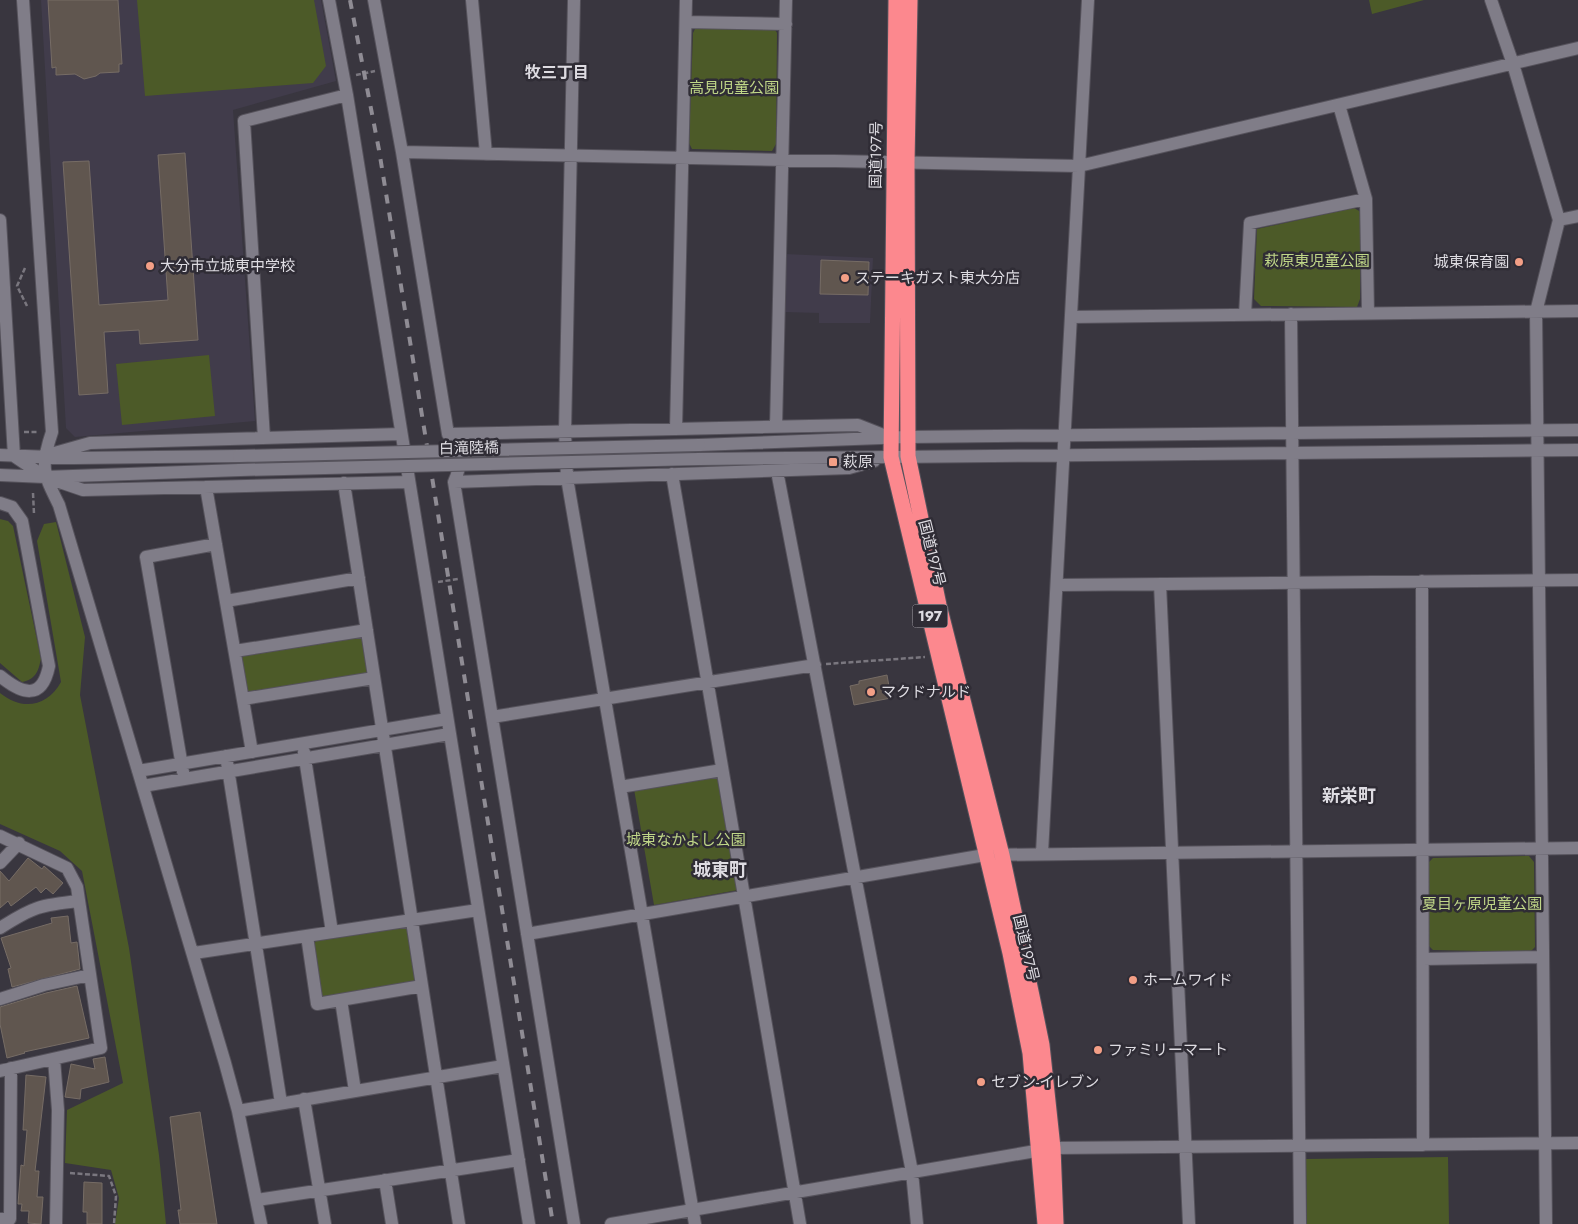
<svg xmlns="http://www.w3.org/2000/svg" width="1578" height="1224" font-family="Jost,'Noto Sans JP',sans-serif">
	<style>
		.built { fill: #413c4b }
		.green { fill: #4c5a28 }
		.building { fill: #60564f; stroke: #766c65 }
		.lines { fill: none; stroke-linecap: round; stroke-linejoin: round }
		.minor-casing { stroke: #55525b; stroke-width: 14 }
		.highway-casing { stroke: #55525b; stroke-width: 17 }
		.path { stroke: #7a777f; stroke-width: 2.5; stroke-dasharray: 5 2.5; stroke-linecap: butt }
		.minor { stroke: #807d88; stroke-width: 12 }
		.highway { stroke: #fc888e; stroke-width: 15 }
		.rail { stroke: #8f8c94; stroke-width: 4; stroke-dasharray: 9 9; stroke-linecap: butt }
		.minor-bridge-casing { stroke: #55525b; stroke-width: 14; stroke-linecap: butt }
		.minor-bridge { stroke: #807d88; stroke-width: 12 }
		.poi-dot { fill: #f39f86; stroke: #2f2c35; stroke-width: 2 }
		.labels { text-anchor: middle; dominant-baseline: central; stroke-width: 5; stroke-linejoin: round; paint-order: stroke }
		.shield { fill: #2f2c35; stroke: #aaa7ae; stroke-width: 1 }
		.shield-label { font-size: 14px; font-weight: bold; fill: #dedce2 }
		.park-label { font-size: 15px; fill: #c0d788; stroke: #2f2c35 }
		.street-label { font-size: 15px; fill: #dedce2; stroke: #2f2c35 }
		.poi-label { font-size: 15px; fill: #dedce2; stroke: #2f2c35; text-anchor: start }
		.neighbourhood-label { font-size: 16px; font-weight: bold; fill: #dedce2; stroke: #2f2c35 }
		.quarter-label { font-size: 18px; font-weight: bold; fill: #dedce2; stroke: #2f2c35 }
	</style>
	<rect width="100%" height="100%" fill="#39363f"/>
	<!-- built -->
	<path class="built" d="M41 0H321L336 81 233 110 255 421 75 437 66 428Z
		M785 254 873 258 870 323H819V313L785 312Z"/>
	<!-- green -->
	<path class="green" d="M137 0H314L326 66 313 83 145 96Z
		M1369 0H1424L1372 14Z
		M696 27 774 28 777 33 776 144 772 151 692 149 689 143 693 33Z
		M1354 208 1361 212 1360 299 1357 307 1261 306 1254 299 1257 229Z
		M209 355 215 416 122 425 116 364Z
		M0 519 8 521 13 526 41 659C38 672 36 679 22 682L0 663Z
		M56 522 85 637 80 695 129 948 159 1155 166 1224H115L119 1198 111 1170 65 1163 67 1110 123 1083 82 871 60 851 0 824V693C22 711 47 707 61 682L37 541 44 524Z
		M359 635 364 639 370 671 366 676 252 694 245 691 240 661 244 654Z
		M718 775 738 890 654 905 634 789Z
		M1529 856 1534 862 1535 947 1530 952 1433 950 1429 946 1428 863 1433 858Z
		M404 927 410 932 417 978 412 983 326 998 320 994 312 946 317 940Z
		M1448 1157 1449 1224H1307L1306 1159Z"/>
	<!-- building -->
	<path class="building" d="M48 0H118L122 64H119V72L100 73 96 76 84 79 75 74 56 75V67L52 68Z
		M185 153 198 340 140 344 139 330 104 332 108 393 79 395 63 162 89 161 99 305 168 300 158 155Z
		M821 260 869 262 868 295 820 294Z
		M887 675 891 698 854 705 850 686 859 684V681Z
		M28 858 42 869 44 866 63 883 53 894 46 888 41 893 36 887 11 906 8 901 0 908V871L9 881Z
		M68 916 71 943 77 942 80 969 12 987 8 969 11 968 1 938 52 923 51 918Z
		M77 986 89 1038 24 1052 25 1053 7 1058 0 1024V1007L46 993Z
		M105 1057 109 1082 81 1089 80 1099 65 1097 71 1064 95 1069 93 1059Z
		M26 1075 46 1077 35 1171H39L37 1197H43L41 1224 28 1223 29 1211H21L22 1204H18L21 1165 24 1166 27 1130H23Z
		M200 1112 217 1224H180L178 1210H181L170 1117Z
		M84 1182 102 1183V1224H87V1212H83Z"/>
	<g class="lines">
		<defs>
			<path id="minor" d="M23 0 52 432C40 467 43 473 59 505L225 1063 238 1111 261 1224
				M329 0 347 95 529 1224
				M374 0 402 152 448 434C462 448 462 465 454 482L574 1224
				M472 0 486 154
				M574 0 565 432 567 478 695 1224
				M1491 0 1513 64 1559 220 1536 312 1546 1224
				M686 22 786 24
				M1339 105 1366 199 1368 313
				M402 152 1079 166 1578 48
				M0 220 14 456 45 477 83 490 408 482
				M1559 220 1578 216
				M1291 314 1300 1224
				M1245 315 1250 223 1366 199
				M1071 317 1578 311
				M776 427 786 0
				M676 429 686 0
				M448 434 858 425 886 436
				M264 438 244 121 347 95
				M699 445 907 437 1578 430
				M0 455 75 458 239 456
				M44 456 90 443 401 434
				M699 459 1578 450
				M777 471 912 1172 917 1224
				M672 474 800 1224
				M0 475 45 477 240 470
				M454 482 849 468 874 461
				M344 483 459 1224
				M206 487 252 752
				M0 503 12 507 22 521 49 666C42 701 22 694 0 676
				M1422 581 1423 1145
				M1160 584 1189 1224
				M1057 585 1578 580
				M226 601 359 578
				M235 651 367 630
				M243 699 374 678
				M492 717 815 665
				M304 752 332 932
				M226 756 281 1103
				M138 771 447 719
				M183 772 146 557 216 544
				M143 786 449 734
				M620 787 722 770
				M0 836 67 868 77 887 101 1048 0 1071
				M1042 853 1088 0
				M0 863 19 843
				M0 928C33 907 40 905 79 901
				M527 934 985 855 1578 848
				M307 936 317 1004 422 986
				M194 953 478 910
				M1423 959 1543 957
				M0 999 44 985 90 975
				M341 1000 355 1091
				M54 1059 58 1110 56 1224
				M304 1099 325 1224
				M238 1111 503 1066
				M385 1180 392 1224
				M257 1200 519 1160
				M0 1219H10L11 1068
				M611 1224 1053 1148 1578 1143"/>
			<path id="highway" d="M896 0 891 457 1010 953 1030 1053 1045 1224
				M910 0 907 162 908 456 939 605 1002 855 1032 996 1042 1045 1053 1148 1056 1224"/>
		</defs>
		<!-- minor casing -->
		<use href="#minor" class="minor-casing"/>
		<!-- highway casing -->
		<use href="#highway" class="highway-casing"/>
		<!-- path -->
		<path class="path" d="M356 75 375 71
			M25 268 17 286 27 306
			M24 432H39
			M33 493 34 514
			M438 582 458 579
			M826 664 925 657
			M70 1173 109 1176 116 1196 114 1224"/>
		<!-- minor -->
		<use href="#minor" class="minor"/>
		<!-- highway -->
		<use href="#highway" class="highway"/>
		<!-- rail -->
		<path class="rail" d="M350 0 379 150 553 1224"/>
		<defs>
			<path id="minor-bridge" d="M239 456 699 445
				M240 470 699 459"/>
		</defs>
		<!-- minor-bridge casing -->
		<use href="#minor-bridge" class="minor-bridge-casing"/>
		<!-- minor-bridge -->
		<use href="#minor-bridge" class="minor-bridge"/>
	</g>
	<!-- markers -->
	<g class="poi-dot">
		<circle cx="1519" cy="262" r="5"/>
		<circle cx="150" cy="266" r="5"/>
		<circle cx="845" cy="278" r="5"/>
		<rect x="828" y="457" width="10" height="10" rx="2.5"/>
		<circle cx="871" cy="692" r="5"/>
		<circle cx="1133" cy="980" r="5"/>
		<circle cx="1098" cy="1050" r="5"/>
		<circle cx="981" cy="1082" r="5"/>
	</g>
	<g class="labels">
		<!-- shield labels -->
		<rect class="shield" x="912.5" y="604.5" width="35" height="23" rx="4"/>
		<g class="shield-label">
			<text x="930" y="616">197</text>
		</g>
		<!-- park labels -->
		<g class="park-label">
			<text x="734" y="88">高見児童公園</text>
			<text x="1317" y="261">萩原東児童公園</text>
			<text x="686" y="840">城東なかよし公園</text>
			<text x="1482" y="904">夏目ヶ原児童公園</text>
		</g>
		<!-- street labels -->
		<g class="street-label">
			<text transform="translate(876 155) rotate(-89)">国道197号</text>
			<text transform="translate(469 448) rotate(-1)">白滝陸橋</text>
			<text transform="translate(932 553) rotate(76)">国道197号</text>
			<text transform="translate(1026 948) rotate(77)">国道197号</text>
		</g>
		<!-- poi labels -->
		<g class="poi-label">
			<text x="1509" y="262" text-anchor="end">城東保育園</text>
			<text x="160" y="266">大分市立城東中学校</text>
			<text x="855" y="278">ステーキガスト東大分店</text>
			<text x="843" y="462">萩原</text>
			<text x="881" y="692">マクドナルド</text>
			<text x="1143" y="980">ホームワイド</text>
			<text x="1108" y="1050">ファミリーマート</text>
			<text x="991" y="1082">セブン-イレブン</text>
		</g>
		<!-- neighbourhood labels -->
		<g class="neighbourhood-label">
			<text x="557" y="72">牧三丁目</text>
		</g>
		<!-- quarter labels -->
		<g class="quarter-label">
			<text x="1349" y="796">新栄町</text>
			<text x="720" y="870">城東町</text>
		</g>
	</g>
</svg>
